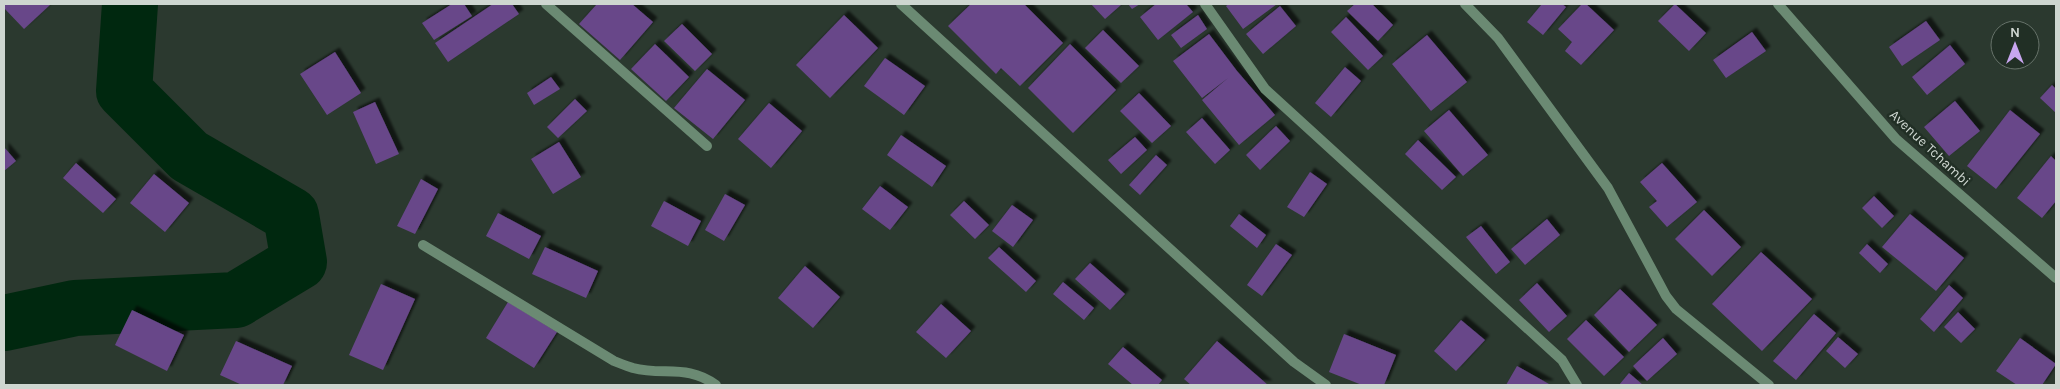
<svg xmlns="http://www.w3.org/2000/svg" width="2060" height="389" font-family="Karla,sans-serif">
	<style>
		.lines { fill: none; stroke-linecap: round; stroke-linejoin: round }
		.river { stroke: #00280f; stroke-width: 56 }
		.building { fill: #684789; filter: url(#shadow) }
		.minor { stroke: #6b8a73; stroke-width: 10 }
		.labels { text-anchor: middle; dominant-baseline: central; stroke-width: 5; stroke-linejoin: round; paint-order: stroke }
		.street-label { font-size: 14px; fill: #ced6d0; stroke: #212f25 }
	</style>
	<defs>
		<filter id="shadow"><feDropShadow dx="4.5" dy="-4.5" stdDeviation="1" flood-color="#0009"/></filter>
	</defs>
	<rect width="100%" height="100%" fill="#2b392f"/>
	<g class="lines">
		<!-- river -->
		<path class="river" d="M4 323 75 308 236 300 299 262 291 215 189 156 124 91 130 4"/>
	</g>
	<!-- building -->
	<path class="building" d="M4 4H51L24 29 4 8Z
		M452 4H464L472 16 434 40 422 23Z
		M493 4H512L519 14 448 62 435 43Z
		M597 4H632L653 22 620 60 579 24Z
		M971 4H1024L1063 43 1020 86 1001 68 996 74 948 26Z
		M1091 4H1122L1105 19Z
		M1128 4H1140L1132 9Z
		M1156 4H1186L1193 12 1158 40 1140 17Z
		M1229 4H1277L1243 29 1226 6Z
		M1355 4H1372L1393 25 1378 41 1347 11Z
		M1542 4H1562L1566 7 1543 35 1527 22Z
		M1582 4H1586L1614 30 1581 65 1565 51 1572 42 1558 29Z
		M1675 4 1706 33 1689 51 1658 21Z
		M1280 6 1296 26 1263 54 1246 34Z
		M844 15 878 48 830 98 796 65Z
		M1198 15 1207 29 1181 48 1171 35Z
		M1346 17 1383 56 1368 70 1331 32Z
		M1926 21 1940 40 1902 66 1889 47Z
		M682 24 712 54 695 71 664 41Z
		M1103 30 1139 66 1121 83 1085 48Z
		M1752 32 1766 51 1726 78 1713 60Z
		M1209 34 1237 71 1275 115 1239 145 1202 100 1228 78 1202 98 1173 61Z
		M1427 35 1467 82 1431 111 1392 64Z
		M655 44 689 77 666 101 631 69Z
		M1070 44 1116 90 1073 133 1028 88Z
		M1950 45 1965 64 1927 95 1912 77Z
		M335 52 361 93 327 115 300 74Z
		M885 58 925 86 904 115 864 86Z
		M1345 67 1361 81 1331 117 1315 103Z
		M707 69 745 100 713 139 674 108Z
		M551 77 560 89 534 105 527 93Z
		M2052 85 2056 89V113L2040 98Z
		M1139 93 1171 126 1152 143 1120 111Z
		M575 99 587 111 558 138 547 127Z
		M1955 101 1980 131 1949 156 1924 127Z
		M375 102 399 154 376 164 353 112Z
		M769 103 802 131 771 168 738 139Z
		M1449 110 1488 155 1463 176 1424 131Z
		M2010 110 2040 134 1996 189 1967 166Z
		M1202 118 1230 150 1215 164 1186 132Z
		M1276 126 1290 141 1260 170 1246 155Z
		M901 135 946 166 932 187 887 155Z
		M1135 137 1147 150 1121 174 1108 160Z
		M1418 140 1456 177 1442 190 1405 154Z
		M559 142 581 177 553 194 531 159Z
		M4 147 16 161 4 171Z
		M1156 155 1167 165 1140 195 1129 185Z
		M2051 156 2056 161V201L2042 218 2017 198Z
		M76 163 116 199 103 213 63 178Z
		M1662 163 1697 202 1667 227 1649 207 1657 201 1640 182Z
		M1310 172 1327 184 1304 217 1287 207Z
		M154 174 189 203 165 232 130 203Z
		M421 179 438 189 415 234 397 226Z
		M880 186 908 207 890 230 862 209Z
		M725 194 745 205 724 241 705 230Z
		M1874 196 1894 216 1882 228 1862 208Z
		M664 201 701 221 688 246 651 226Z
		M964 201 989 225 975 239 950 215Z
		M1012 205 1033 220 1013 247 992 231Z
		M1704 210 1741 247 1712 276 1675 239Z
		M498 213 541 236 529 259 486 236Z
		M1239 214 1266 235 1257 248 1230 226Z
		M1910 214 1964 258 1936 291 1882 247Z
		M1547 219 1560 235 1525 265 1511 249Z
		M1481 226 1510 262 1496 274 1466 237Z
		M1276 244 1292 255 1262 296 1247 285Z
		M1867 244 1888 264 1880 273 1859 253Z
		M545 247 598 271 586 298 532 274Z
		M999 247 1036 281 1026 292 988 258Z
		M1761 252 1812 299 1762 351 1712 304Z
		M1090 263 1125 294 1110 310 1075 279Z
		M805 266 840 297 813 328 778 298Z
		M1063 282 1094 308 1084 320 1053 294Z
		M1537 283 1567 316 1549 332 1519 300Z
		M381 284 415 299 383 370 349 355Z
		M1949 285 1963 298 1934 332 1920 319Z
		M1620 289 1657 325 1629 352 1594 315Z
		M508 302 557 332 534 368 486 338Z
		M941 304 971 331 946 358 916 332Z
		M132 310 184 335 167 371 115 345Z
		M1958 312 1975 329 1961 343 1944 327Z
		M1814 314 1836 333 1796 380 1773 361Z
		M1461 320 1485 340 1456 371 1434 351Z
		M1586 320 1624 357 1604 376 1567 339Z
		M1344 334 1396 355 1384 385H1362L1329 372Z
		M1838 337 1858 354 1845 368 1826 351Z
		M1663 338 1677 354 1647 381 1633 366Z
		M2020 338 2056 364 2042 385H2017L1996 371Z
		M236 341 292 366 283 385H242L220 375Z
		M1217 341 1268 385H1191L1184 379Z
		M1123 347 1162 380 1158 385H1133L1108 364Z
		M1517 366 1549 384 1548 385H1506Z
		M1629 373 1643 385H1619Z"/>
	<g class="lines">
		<!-- minor -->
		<path class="minor" d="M546 4 707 146
			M901 4 1294 362 1326 385
			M1205 4 1265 89 1562 360 1577 385
			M1465 4 1498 38 1608 188 1666 296 1676 309 1769 385
			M1778 4 1896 139 2056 278
			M423 245 614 361C621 364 627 366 633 368 664 376 687 364 716 385"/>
	</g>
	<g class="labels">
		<!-- street labels -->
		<g class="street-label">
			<text transform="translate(1930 148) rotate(43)">Avenue Tchambi</text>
		</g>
	</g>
	<!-- border -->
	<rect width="2060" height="389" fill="none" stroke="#ced6d0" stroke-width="10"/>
	<!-- north arrow -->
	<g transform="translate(2015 45)"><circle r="24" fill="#212f25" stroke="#667269"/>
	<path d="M0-4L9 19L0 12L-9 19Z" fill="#c8a6ef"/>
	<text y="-8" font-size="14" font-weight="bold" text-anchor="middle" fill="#ced6d0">N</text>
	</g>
</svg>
